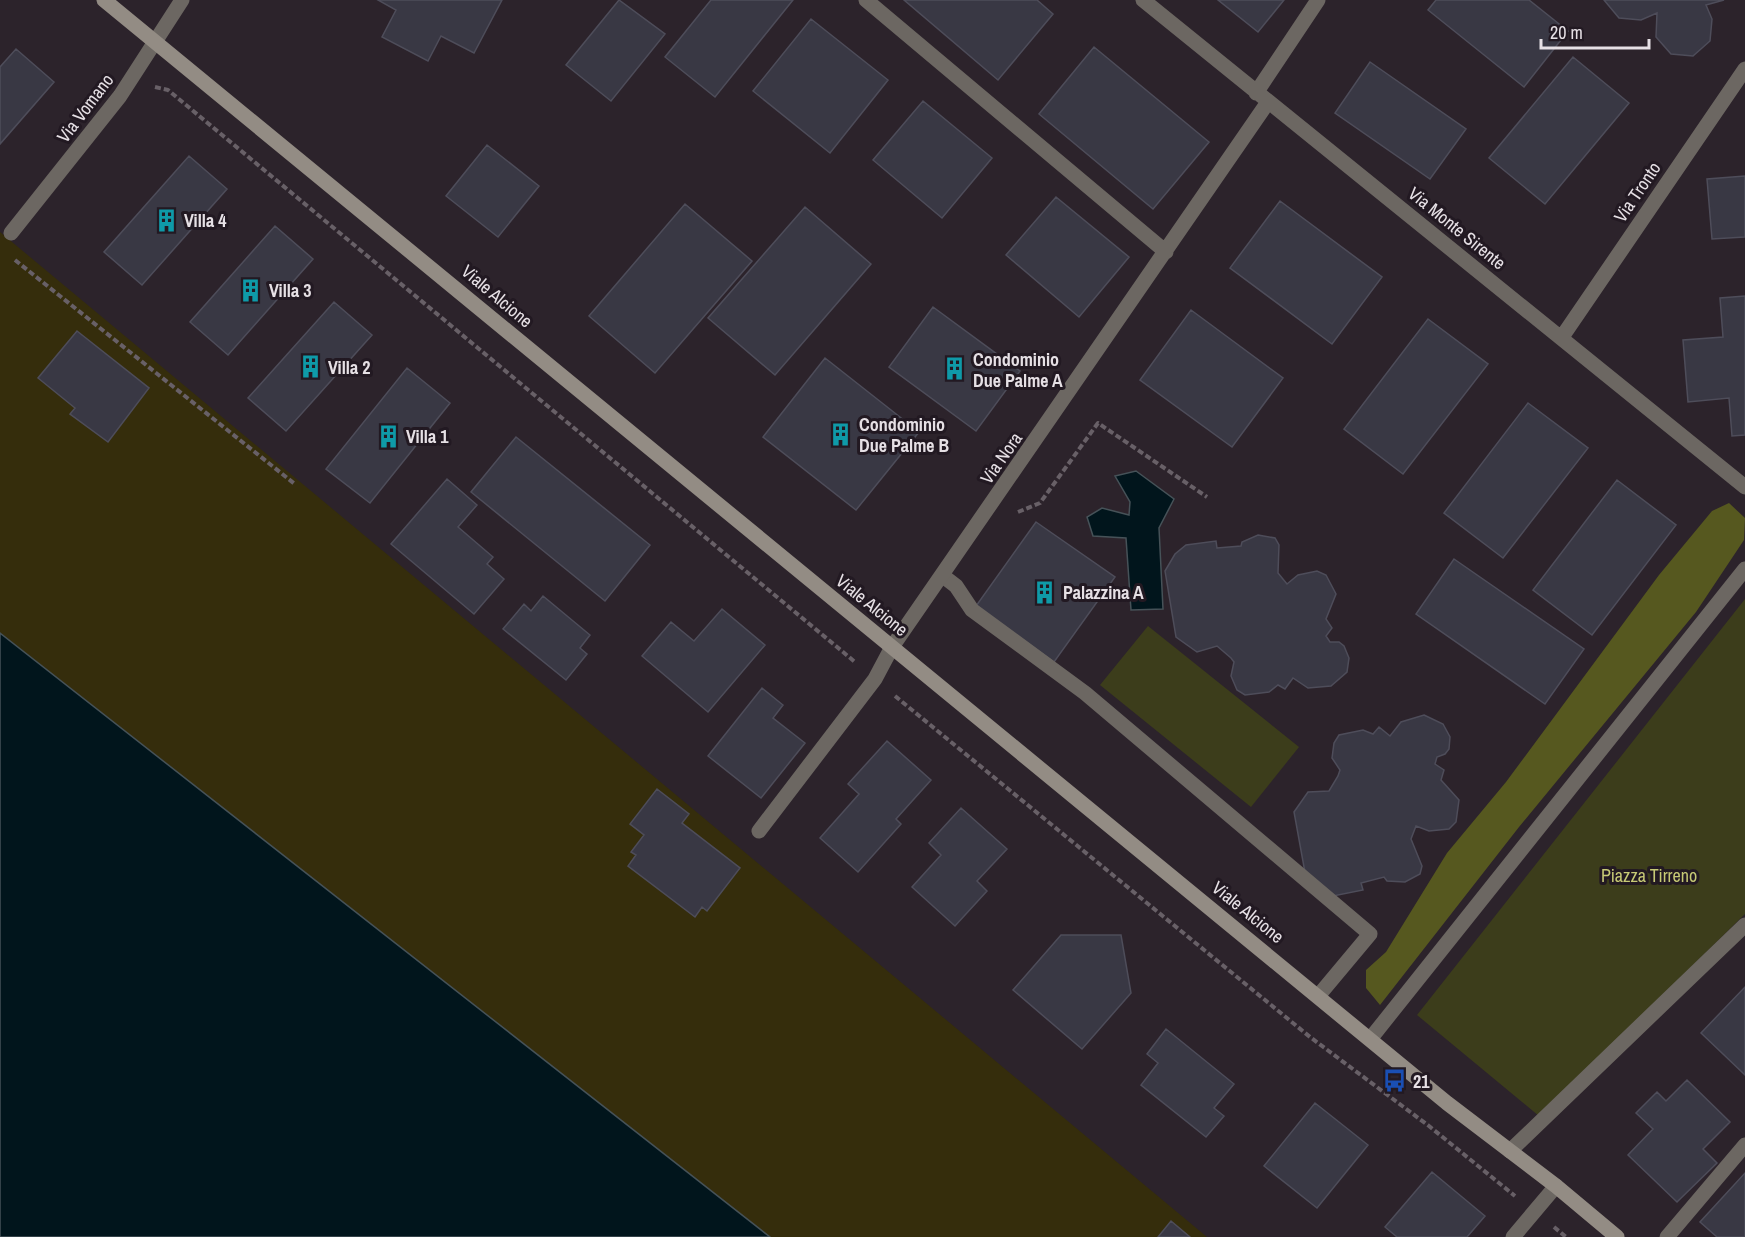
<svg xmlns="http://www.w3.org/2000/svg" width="1745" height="1237" font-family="'Archivo Narrow',sans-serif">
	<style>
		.green { fill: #3c3d1b }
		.forest { fill: #56581f }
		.sand { fill: #352d0c }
		.water { fill: #01151c; stroke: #465258; stroke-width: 1.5 }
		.building { fill: #393844; stroke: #4e4d5a; stroke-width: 1.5 }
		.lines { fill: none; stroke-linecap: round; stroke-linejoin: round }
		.path { stroke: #686067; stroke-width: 4; stroke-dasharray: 6 3; stroke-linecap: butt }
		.lane { stroke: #6c6762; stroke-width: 15 }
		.street { stroke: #6c6762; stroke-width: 15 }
		.secondary { stroke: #938c84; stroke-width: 15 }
		.labels { text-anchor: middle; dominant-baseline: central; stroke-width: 6; stroke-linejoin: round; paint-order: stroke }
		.street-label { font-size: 18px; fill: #e6e0e5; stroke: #221922 }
		.poi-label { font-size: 18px; font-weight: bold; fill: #e6e0e5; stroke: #221922; text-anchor: start }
		.park-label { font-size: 18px; fill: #c7ca75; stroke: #221922 }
	</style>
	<rect width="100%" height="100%" fill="#2c232b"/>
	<!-- green -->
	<path class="green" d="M1745 599V914L1539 1116 1417 1015Z
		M1148 626 1299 747 1251 807 1100 685Z"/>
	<!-- forest -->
	<path class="forest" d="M1729 503 1745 518 1744 540 1696 612 1519 827 1380 1005 1366 988V970L1386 952 1447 853 1506 782 1659 575 1712 511Z"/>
	<!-- sand -->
	<path class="sand" d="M0 232 1207 1237H770L0 633Z"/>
	<!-- water -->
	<path class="water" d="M1136 471 1174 499 1159 528 1163 609 1131 610 1126 538 1093 536 1087 517 1102 508 1129 515 1130 502 1115 476Z
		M0 633 770 1237H0Z"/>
	<!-- building -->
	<path class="building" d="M378 0H502L474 53 441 36 428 61 382 37 396 10Z
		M619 0 665 34 611 101 566 65Z
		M711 0H793L715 97 665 57Z
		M904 0H1037L1053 14 998 80Z
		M1218 0H1284L1258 32Z
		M1436 0H1529L1568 31 1524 87 1428 10Z
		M1604 0H1724L1706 5 1712 19 1710 41 1693 56 1671 54 1656 37 1657 13 1641 20 1619 18Z
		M811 19 888 80 830 153 753 91Z
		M1094 47 1209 142 1153 209 1039 114Z
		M16 49 54 82 0 144V67Z
		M1573 57 1629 103 1545 204 1489 158Z
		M1370 62 1466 129 1430 179 1335 113Z
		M923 101 992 158 942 218 873 160Z
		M487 145 539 186 498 237 446 196Z
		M189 156 227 189 142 285 104 252Z
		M1745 176V237L1712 239 1707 179Z
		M1056 197 1129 257 1079 317 1006 255Z
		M1280 201 1382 277 1332 344 1230 268Z
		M685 204 752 261 655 373 589 316Z
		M805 207 871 264 775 375 708 318Z
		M275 226 313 259 228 355 190 322Z
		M1745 296V435L1732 436 1729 398 1688 402 1683 340 1723 337 1720 298Z
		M334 302 372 335 286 431 248 398Z
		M933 307 1020 371 976 431 889 367Z
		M1191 310 1283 378 1232 447 1140 380Z
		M1428 319 1488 364 1403 474 1344 429Z
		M77 331 149 388 108 442 70 414 75 408 38 378Z
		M825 358 919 432 856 510 763 437Z
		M407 368 450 403 370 503 326 469Z
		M1528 403 1588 448 1503 558 1444 513Z
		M516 437 650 545 605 601 471 492Z
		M447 479 477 505 458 527 493 557 487 564 504 579 474 614 391 544Z
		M1617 480 1676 525 1592 635 1533 590Z
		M1036 522 1115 577 1054 662 976 606Z
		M1258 535 1275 538 1279 545 1278 573 1287 584 1298 575 1317 571 1326 575 1336 594 1326 619 1332 628 1326 636 1330 642H1339L1344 646 1349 658 1347 672 1331 686 1308 688 1293 678 1285 689 1278 685 1269 692 1245 695 1237 690 1231 676 1234 662 1231 658 1217 646 1197 652 1176 637 1165 571 1175 554 1186 545 1216 541 1217 548 1241 546 1242 542Z
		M1454 559 1584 649 1545 704 1416 614Z
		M543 596 590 635 580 648 587 654 566 680 503 629 524 604 531 611Z
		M722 609 765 645 708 712 642 656 671 622 694 641Z
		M762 688 783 705 773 718 805 743 761 798 708 756Z
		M1424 715 1443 724 1450 737 1449 749 1445 754 1437 757 1435 764 1444 770 1441 780 1459 800 1456 822 1449 829 1429 831 1416 826 1411 839 1422 866 1420 874 1405 882 1387 881 1384 877 1361 883 1363 890 1333 896 1306 878 1294 812 1308 792 1329 791 1338 776 1340 770 1332 758 1334 743 1339 735 1363 730 1373 734 1379 727 1390 736 1401 722Z
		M887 741 931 780 896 819 901 824 858 872 820 838 859 794 848 784Z
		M657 789 689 814 682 823 740 868 707 911 702 907 695 917 628 866 636 855 631 852 644 835 630 824Z
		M961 808 1007 849 977 881 987 891 955 926 912 887 941 855 929 843Z
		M1061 935H1121L1131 993 1082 1049 1013 990Z
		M1745 987V1075L1701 1033Z
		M1166 1029 1234 1084 1214 1108 1224 1116 1206 1137 1141 1085 1158 1063 1147 1054Z
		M1687 1080 1730 1122 1703 1149 1717 1163 1677 1202 1628 1155 1653 1129 1636 1113 1657 1092 1666 1101Z
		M1315 1103 1368 1145 1317 1208 1264 1166Z
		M1432 1172 1485 1216 1467 1237H1397L1385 1227Z
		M1745 1173V1237H1717L1700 1222Z
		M1171 1221 1190 1237H1158Z"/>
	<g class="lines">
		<!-- path -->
		<path class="path" d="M155 87 168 90 855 662
			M15 260 296 485
			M1018 512 1040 503 1098 423 1207 497
			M895 696 1310 1037 1429 1126 1515 1196
			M1554 1227 1566 1237"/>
		<!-- lane -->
		<path class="lane" d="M943 576 956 586 972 610 1085 693 1370 934 1319 995"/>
		<!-- street -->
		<path class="street" d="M866 0 1166 252
			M1143 0 1745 487
			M1256 93 1318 0
			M11 233 120 96 182 0
			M1562 337 1745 69
			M759 831 875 679 892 647 1268 102
			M1371 1038 1745 569
			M1510 1151 1745 925
			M1513 1237 1556 1186
			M1667 1237 1745 1145"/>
		<!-- secondary -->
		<path class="secondary" d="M104 0 1447 1103 1556 1186 1617 1237"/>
	</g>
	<!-- icons -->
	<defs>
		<symbol id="building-bare" viewBox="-9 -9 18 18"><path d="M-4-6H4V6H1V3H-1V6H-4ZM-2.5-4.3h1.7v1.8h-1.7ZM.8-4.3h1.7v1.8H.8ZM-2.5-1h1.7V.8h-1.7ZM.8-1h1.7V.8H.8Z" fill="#0f9aa8" stroke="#221922" stroke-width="2.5" paint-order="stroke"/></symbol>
		<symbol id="bus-bare" viewBox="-9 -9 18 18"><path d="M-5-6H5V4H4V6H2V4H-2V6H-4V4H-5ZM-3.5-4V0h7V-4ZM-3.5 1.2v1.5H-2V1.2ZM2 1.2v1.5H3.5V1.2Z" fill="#1a4fb4" stroke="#221922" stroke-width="2.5" paint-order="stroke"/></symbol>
	</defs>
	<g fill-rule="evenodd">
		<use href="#building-bare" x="150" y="204" width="33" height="33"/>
		<use href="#building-bare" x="234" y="274" width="33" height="33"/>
		<use href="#building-bare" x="294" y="350" width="33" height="33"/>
		<use href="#building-bare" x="938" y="352" width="33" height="33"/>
		<use href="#building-bare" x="824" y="418" width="33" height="33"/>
		<use href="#building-bare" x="372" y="420" width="33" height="33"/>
		<use href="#building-bare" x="1028" y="576" width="33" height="33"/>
		<use href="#bus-bare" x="1378" y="1064" width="33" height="33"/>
	</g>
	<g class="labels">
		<!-- street labels -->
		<g class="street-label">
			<text transform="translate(85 108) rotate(-53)">Via Vomano</text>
			<text transform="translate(1637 192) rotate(-56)">Via Tronto</text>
			<text transform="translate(1457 228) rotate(39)">Via Monte Sirente</text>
			<text transform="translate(497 296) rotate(40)">Viale Alcione</text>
			<text transform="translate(1001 458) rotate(-55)">Via Nora</text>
			<text transform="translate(872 605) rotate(39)">Viale Alcione</text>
			<text transform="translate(1248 912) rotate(39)">Viale Alcione</text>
		</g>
		<!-- poi labels -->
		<g class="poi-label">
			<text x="184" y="220">Villa 4</text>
			<text x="269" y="290">Villa 3</text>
			<text x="973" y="359">Condominio<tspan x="973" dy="21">Due Palme A</tspan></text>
			<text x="328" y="367">Villa 2</text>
			<text x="859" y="424">Condominio<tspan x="859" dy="21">Due Palme B</tspan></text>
			<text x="406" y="436">Villa 1</text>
			<text x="1063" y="592">Palazzina A</text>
			<text x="1413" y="1081">21</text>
		</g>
		<!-- park labels -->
		<g class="park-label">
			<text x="1649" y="875">Piazza Tirreno</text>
		</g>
	</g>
	<!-- scale -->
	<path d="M1541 39v9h108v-9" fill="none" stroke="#e6e0e5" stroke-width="3"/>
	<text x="1550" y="39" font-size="18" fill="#e6e0e5" stroke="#221922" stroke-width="4.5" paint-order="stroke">20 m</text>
</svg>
